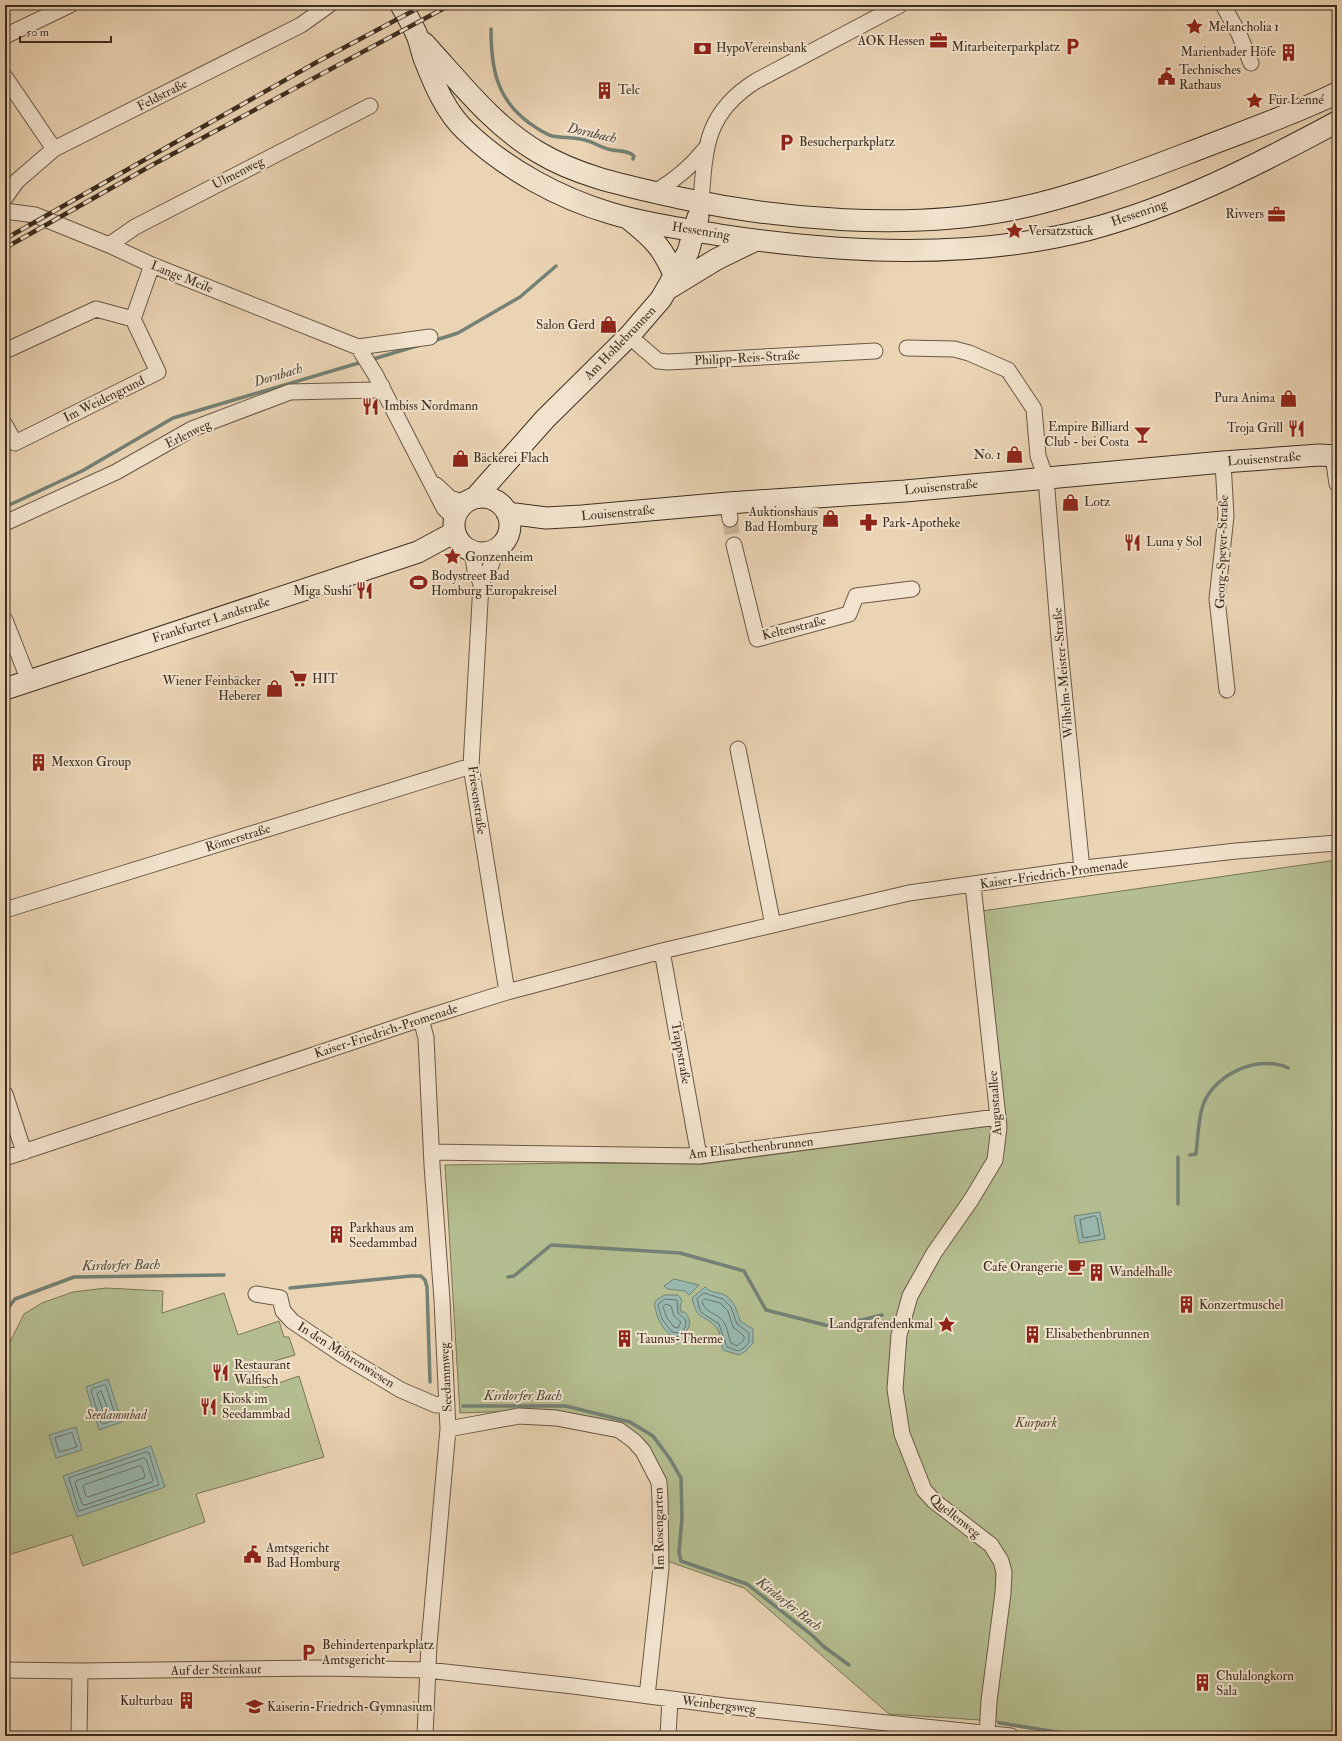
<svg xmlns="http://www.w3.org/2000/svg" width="1342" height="1741" font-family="'IM FELL Double Pica',serif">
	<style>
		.green { fill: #b4bd8f; stroke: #787658 }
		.water { fill: #98b8af; stroke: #738176 }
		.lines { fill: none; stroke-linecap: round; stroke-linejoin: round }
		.shore { stroke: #6a7368; stroke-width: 1 }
		.stream { stroke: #738176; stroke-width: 3.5 }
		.street-tunnel { stroke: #c8b397; stroke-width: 15; stroke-dasharray: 15 8; stroke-linecap: butt }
		.street-casing { stroke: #685846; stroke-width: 17 }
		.secondary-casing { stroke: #3c2e21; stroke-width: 23 }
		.street { stroke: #f2e3ce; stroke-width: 15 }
		.secondary { stroke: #f2e3ce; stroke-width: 21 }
		.rail-casing { stroke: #3c2e21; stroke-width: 4.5 }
		.rail { stroke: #f2e3ce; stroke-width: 3; stroke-dasharray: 9; stroke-linecap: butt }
		.labels { text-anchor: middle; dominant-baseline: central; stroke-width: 4; stroke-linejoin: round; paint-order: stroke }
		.poi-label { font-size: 13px; fill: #3c2e21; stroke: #f2e3ce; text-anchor: start }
		.street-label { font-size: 13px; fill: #3c2e21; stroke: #f2e3ce }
		.park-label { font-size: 13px; font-style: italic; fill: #544b37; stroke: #f2e3ce }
		.water-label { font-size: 14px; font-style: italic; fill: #4e4a3d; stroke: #f2e3ce }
	</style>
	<rect width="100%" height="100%" fill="#ebd4b4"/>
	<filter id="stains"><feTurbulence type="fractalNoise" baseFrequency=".005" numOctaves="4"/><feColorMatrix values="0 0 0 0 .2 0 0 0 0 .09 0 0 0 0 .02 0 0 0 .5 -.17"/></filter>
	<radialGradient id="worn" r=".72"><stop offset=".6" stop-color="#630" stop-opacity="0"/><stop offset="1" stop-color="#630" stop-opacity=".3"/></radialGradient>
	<!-- green -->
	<path class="green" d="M1337 860V1736H1089L995 1721 889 1714 744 1588 667 1561 664 1481 657 1462 647 1445 545 1410 460 1413 445 1165 577 1163 703 1164 1004 1124 982 911Z
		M106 1288 163 1291 162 1313 224 1293 238 1335 279 1321 284 1337H289L295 1355 257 1366 264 1388 299 1376 324 1457 196 1494 205 1522 83 1566 72 1535 5 1556V1352L24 1314 42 1303 73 1292Z"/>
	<!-- water -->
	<path class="water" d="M1100 1212 1105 1239 1079 1243 1074 1216Z
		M674 1279 699 1285 689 1295 685 1291 668 1289 664 1286Z
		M705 1287C711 1293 716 1292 723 1294 734 1299 737 1311 740 1321L753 1329V1343L746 1351 739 1355 723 1350C721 1343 721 1331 715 1326 701 1312 698 1322 692 1298Z
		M665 1295H678L682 1300 680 1307 681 1312H685C693 1323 690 1328 681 1337L671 1336C664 1329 660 1324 657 1315 654 1303 652 1301 665 1295Z
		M108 1379 122 1422 99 1430 86 1387Z
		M76 1427 82 1450 56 1458 49 1435Z
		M151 1446 165 1487 77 1517 63 1476Z"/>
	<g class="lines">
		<!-- shore -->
		<path class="shore" d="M1095 1216 1097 1218 1100 1235 1083 1238 1080 1220Z
			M704 1293 723 1299 731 1307 737 1324 749 1333V1342L744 1348 738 1351 727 1347 719 1324 702 1313 700 1310 697 1299Z
			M665 1299 677 1300 678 1313 686 1320 685 1328 679 1333 672 1332 662 1319 658 1305Z
			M705 1299 720 1303 728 1311 733 1327 744 1336V1340L737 1346 731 1343C728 1336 728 1328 723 1321 717 1313 705 1313 702 1302Z
			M666 1304 671 1306 674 1316 681 1322 678 1328 674 1327 667 1318 663 1307Z
			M104 1385 106 1386 116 1418 115 1420 103 1424 101 1423 91 1391 92 1389Z
			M101 1391 110 1415 107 1418 105 1416 97 1394Z
			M72 1433 77 1447 59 1452 55 1438Z
			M147 1452 149 1453 159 1485 79 1511 69 1478Z
			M144 1458 146 1459 153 1480 152 1482 85 1505 82 1504 75 1483 76 1481Z
			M140 1466 142 1467 145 1476 144 1478 88 1497 86 1496 83 1487 84 1485Z"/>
		<!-- stream -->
		<path class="stream" d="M491 29C491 67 496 98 528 122 535 127 543 133 552 136 563 138 574 137 585 140 593 142 600 147 608 149 617 152 627 149 634 156L633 159
			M433 341 458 333 520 297 556 266
			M370 360 420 345
			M5 507 82 471 173 418 362 362
			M1190 1155 1196 1154C1198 1138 1198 1120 1203 1105 1214 1074 1259 1054 1288 1068
			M1178 1204V1157
			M508 1277 514 1276 551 1245 680 1253 744 1271 766 1310 833 1327 882 1315
			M290 1288 411 1276H421L425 1280 427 1287 430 1382
			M5 1312 15 1299 74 1277 224 1275
			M463 1406H566L630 1422 653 1436 670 1459 681 1478 682 1518 679 1552 681 1561 747 1584 813 1636 823 1646 849 1665
			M999 1723 1080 1736"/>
		<!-- street-tunnel -->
		<path class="street-tunnel" d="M730 519 734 545"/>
		<defs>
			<path id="street" d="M1223 5 1239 34 1251 63
				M5 36 70 5
				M5 77 54 149
				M655 192C675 180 691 167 705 149
				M5 198 17 181 54 149 301 25 329 5
				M701 202C705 148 705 113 756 81L900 5
				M5 211 35 215 109 245 152 265 358 347 375 374 444 508 455 519
				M109 245 135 227 370 106
				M629 336 658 361 668 362 875 351
				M358 347 430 337
				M907 348 954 349 969 353 1008 370 1034 409 1038 456 1046 478 1060 650 1082 869
				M5 351 96 309 133 319
				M5 425 15 443 158 372 133 319 152 265
				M1333 456 1337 484
				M1223 462 1226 516 1217 599 1227 690
				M436 485 450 498 465 503
				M728 503 730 519
				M5 523 116 472 192 429 290 392 375 390 382 386
				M734 545 757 639 849 614 856 596 912 589
				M497 549 489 570 481 583 471 766 507 992
				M472 551 475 570 481 583
				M5 620 29 681
				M738 749 773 925
				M973 885 999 1127 995 1160 971 1200 934 1253 910 1296 899 1335 895 1389 902 1434 924 1490 934 1501 991 1545 1001 1561 1004 1572 1003 1593 989 1701 987 1736
				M5 910 471 766
				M662 951 699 1156
				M421 1019 426 1038 432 1165 442 1300 448 1429 429 1644 425 1736
				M5 1094 24 1152
				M432 1152 699 1156 997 1117
				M5 1158 421 1019 507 992 662 951 909 893 1094 867 1236 851 1337 843
				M256 1294 280 1298 283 1311 292 1321 344 1356 401 1390 436 1405 447 1403
				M448 1429 519 1416 556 1418 619 1430 634 1441 643 1451 659 1482 660 1500 661 1568 647 1696
				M5 1670 80 1671 324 1668 427 1670 573 1686 725 1706 1011 1736
				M79 1736 80 1671
				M668 1736 670 1699"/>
			<path id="secondary" d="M401 5C406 14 412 24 416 33 420 41 421 50 424 58 434 84 446 113 467 132 506 169 559 198 610 213 646 224 684 229 720 235 840 253 968 260 1087 230 1175 207 1257 165 1337 122
				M424 43C460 82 492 125 538 152 581 178 632 187 680 198 782 220 907 230 1010 210 1076 197 1141 171 1204 147 1248 130 1294 114 1337 93
				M629 219C654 239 663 248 675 277
				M671 287 717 259 756 240
				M454 525a28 28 0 1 1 56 0a28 28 0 1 1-56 0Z
				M475 498 545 419 629 336 661 299 688 252 698 217
				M507 513 546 518 582 516 728 503 905 491 1223 462 1319 455 1337 456
				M5 689 418 552 455 532"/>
		</defs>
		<!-- street casing -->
		<use href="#street" class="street-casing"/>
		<!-- secondary casing -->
		<use href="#secondary" class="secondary-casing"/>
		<!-- street -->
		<use href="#street" class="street"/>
		<!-- secondary -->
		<use href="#secondary" class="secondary"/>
		<defs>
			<path id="rail" d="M5 239 317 62 424 5
				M5 248 154 164 450 5"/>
		</defs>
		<!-- rail casing -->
		<use href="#rail" class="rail-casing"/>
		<!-- rail -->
		<use href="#rail" class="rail"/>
	</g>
	<!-- icons -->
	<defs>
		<symbol id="sight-bare" viewBox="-9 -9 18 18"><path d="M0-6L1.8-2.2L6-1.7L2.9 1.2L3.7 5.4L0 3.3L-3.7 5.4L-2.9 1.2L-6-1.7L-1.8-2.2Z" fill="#8f2418" stroke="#f2e3ce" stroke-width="2.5" paint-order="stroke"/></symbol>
		<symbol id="office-bare" viewBox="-9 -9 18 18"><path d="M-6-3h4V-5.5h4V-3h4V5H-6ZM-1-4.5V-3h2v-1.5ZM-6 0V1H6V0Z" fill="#8f2418" stroke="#f2e3ce" stroke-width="2.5" paint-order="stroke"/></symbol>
		<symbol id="parking-bare" viewBox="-9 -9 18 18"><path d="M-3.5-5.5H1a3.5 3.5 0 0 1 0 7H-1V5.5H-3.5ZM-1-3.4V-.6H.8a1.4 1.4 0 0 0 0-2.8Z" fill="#8f2418" stroke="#f2e3ce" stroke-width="2.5" paint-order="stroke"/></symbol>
		<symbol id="bank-bare" viewBox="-9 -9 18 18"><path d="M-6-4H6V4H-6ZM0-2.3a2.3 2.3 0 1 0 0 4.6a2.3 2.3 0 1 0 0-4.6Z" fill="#8f2418" stroke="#f2e3ce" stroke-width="2.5" paint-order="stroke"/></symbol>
		<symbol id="building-bare" viewBox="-9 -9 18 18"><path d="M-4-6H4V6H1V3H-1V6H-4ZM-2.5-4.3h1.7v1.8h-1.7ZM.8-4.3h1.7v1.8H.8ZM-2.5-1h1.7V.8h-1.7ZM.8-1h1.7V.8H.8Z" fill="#8f2418" stroke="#f2e3ce" stroke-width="2.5" paint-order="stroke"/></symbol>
		<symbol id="civic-bare" viewBox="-9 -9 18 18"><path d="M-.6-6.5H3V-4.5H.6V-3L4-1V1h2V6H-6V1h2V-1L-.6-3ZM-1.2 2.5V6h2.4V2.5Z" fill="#8f2418" stroke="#f2e3ce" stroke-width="2.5" paint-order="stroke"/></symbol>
		<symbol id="shop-bare" viewBox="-9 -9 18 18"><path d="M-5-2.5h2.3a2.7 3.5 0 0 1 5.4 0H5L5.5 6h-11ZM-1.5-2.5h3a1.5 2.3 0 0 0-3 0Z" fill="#8f2418" stroke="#f2e3ce" stroke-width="2.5" paint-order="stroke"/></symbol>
		<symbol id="restaurant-bare" viewBox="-9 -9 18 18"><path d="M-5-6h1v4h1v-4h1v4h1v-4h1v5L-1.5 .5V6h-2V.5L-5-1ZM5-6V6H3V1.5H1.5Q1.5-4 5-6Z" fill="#8f2418" stroke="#f2e3ce" stroke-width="2.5" paint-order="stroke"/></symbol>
		<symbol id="bar-bare" viewBox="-9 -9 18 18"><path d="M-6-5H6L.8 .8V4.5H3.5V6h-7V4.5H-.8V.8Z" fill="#8f2418" stroke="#f2e3ce" stroke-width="2.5" paint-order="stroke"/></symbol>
		<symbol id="pharmacy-bare" viewBox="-9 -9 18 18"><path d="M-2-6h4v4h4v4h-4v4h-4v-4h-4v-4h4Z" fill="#8f2418" stroke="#f2e3ce" stroke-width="2.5" paint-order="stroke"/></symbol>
		<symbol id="stadium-bare" viewBox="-9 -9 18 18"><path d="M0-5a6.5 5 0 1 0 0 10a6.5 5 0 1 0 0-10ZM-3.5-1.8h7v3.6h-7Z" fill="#8f2418" stroke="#f2e3ce" stroke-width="2.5" paint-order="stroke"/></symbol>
		<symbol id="supermarket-bare" viewBox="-9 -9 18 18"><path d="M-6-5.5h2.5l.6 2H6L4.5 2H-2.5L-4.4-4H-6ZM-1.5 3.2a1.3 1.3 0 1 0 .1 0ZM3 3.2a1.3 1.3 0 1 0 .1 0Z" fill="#8f2418" stroke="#f2e3ce" stroke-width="2.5" paint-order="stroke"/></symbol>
		<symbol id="cafe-bare" viewBox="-9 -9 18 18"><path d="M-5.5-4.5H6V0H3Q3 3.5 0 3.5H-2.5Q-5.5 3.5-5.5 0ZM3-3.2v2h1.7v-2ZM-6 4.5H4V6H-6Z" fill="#8f2418" stroke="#f2e3ce" stroke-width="2.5" paint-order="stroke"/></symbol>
		<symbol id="school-bare" viewBox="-9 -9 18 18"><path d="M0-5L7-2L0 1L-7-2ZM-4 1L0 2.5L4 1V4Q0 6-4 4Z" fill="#8f2418" stroke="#f2e3ce" stroke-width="2.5" paint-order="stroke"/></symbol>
	</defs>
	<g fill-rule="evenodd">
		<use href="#sight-bare" x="1182" y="14" width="25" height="25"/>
		<use href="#office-bare" x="926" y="28" width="25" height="25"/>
		<use href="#parking-bare" x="1060" y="34" width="25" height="25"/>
		<use href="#bank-bare" x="690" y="36" width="25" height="25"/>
		<use href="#building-bare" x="1276" y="40" width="25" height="25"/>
		<use href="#civic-bare" x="1154" y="64" width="25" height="25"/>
		<use href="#building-bare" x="592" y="78" width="25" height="25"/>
		<use href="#sight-bare" x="1242" y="88" width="25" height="25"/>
		<use href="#parking-bare" x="774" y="130" width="25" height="25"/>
		<use href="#office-bare" x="1264" y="202" width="25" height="25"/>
		<use href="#sight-bare" x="1002" y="218" width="25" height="25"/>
		<use href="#shop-bare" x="596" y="312" width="25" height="25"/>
		<use href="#shop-bare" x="1276" y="386" width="25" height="25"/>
		<use href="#restaurant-bare" x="358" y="394" width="25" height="25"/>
		<use href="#restaurant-bare" x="1284" y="416" width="25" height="25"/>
		<use href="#bar-bare" x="1130" y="422" width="25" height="25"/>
		<use href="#shop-bare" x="1002" y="442" width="25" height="25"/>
		<use href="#shop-bare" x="448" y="446" width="25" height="25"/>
		<use href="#shop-bare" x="1058" y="490" width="25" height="25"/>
		<use href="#shop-bare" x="818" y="506" width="25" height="25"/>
		<use href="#pharmacy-bare" x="856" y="510" width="25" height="25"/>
		<use href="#restaurant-bare" x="1120" y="530" width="25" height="25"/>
		<use href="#sight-bare" x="440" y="544" width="25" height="25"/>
		<use href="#stadium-bare" x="406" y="570" width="25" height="25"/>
		<use href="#restaurant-bare" x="352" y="578" width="25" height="25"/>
		<use href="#supermarket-bare" x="286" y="666" width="25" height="25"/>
		<use href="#shop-bare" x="262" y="676" width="25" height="25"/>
		<use href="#building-bare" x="26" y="750" width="25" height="25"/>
		<use href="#building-bare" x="324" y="1222" width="25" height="25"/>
		<use href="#cafe-bare" x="1064" y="1254" width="25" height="25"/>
		<use href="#building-bare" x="1084" y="1260" width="25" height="25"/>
		<use href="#building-bare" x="1174" y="1292" width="25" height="25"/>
		<use href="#sight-bare" x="934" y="1312" width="25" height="25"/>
		<use href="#building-bare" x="1020" y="1322" width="25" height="25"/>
		<use href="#building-bare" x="612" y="1326" width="25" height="25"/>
		<use href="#restaurant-bare" x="208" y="1360" width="25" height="25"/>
		<use href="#restaurant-bare" x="196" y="1394" width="25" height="25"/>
		<use href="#civic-bare" x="240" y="1542" width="25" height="25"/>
		<use href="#parking-bare" x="296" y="1640" width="25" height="25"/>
		<use href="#building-bare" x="1190" y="1670" width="25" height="25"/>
		<use href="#building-bare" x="174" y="1688" width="25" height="25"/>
		<use href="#school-bare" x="242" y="1694" width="25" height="25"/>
	</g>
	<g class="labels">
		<!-- poi labels -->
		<g class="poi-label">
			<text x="1208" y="27">Melancholia 1</text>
			<text x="925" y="41" text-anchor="end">AOK Hessen</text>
			<text x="1060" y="47" text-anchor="end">Mitarbeiterparkplatz</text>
			<text x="716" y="48">HypoVereinsbank</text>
			<text x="1276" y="52" text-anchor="end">Marienbader Höfe</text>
			<text x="1179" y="70">Technisches<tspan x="1179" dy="15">Rathaus</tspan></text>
			<text x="618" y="90">Telc</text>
			<text x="1268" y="100">Für Lenné</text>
			<text x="799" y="142">Besucherparkplatz</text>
			<text x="1264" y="214" text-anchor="end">Rivvers</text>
			<text x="1028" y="231">Versatzstück</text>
			<text x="595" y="325" text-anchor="end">Salon Gerd</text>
			<text x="1275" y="398" text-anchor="end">Pura Anima</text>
			<text x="384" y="406">Imbiss Nordmann</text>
			<text x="1129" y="427" text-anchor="end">Empire Billiard<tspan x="1129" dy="15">Club - bei Costa</tspan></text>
			<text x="1283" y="428" text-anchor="end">Troja Grill</text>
			<text x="1001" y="455" text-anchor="end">No. 1</text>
			<text x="473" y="458">Bäckerei Flach</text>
			<text x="1084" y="502">Lotz</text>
			<text x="818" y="512" text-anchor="end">Auktionshaus<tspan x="818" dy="15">Bad Homburg</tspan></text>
			<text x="882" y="523">Park-Apotheke</text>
			<text x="1146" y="542">Luna y Sol</text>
			<text x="465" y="557">Gonzenheim</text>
			<text x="431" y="576">Bodystreet Bad<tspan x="431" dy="15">Homburg Europakreisel</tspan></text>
			<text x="352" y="591" text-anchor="end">Miga Sushi</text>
			<text x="312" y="679">HIT</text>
			<text x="261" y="681" text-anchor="end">Wiener Feinbäcker<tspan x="261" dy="15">Heberer</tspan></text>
			<text x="51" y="762">Mexxon Group</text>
			<text x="349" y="1228">Parkhaus am<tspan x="349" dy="15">Seedammbad</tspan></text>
			<text x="1063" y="1267" text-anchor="end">Cafe Orangerie</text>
			<text x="1109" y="1272">Wandelhalle</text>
			<text x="1199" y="1305">Konzertmuschel</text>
			<text x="933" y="1324" text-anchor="end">Landgrafendenkmal</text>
			<text x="1045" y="1334">Elisabethenbrunnen</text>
			<text x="637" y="1339">Taunus-Therme</text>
			<text x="234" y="1365">Restaurant<tspan x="234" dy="15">Walfisch</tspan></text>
			<text x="222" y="1399">Kiosk im<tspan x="222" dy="15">Seedammbad</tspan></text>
			<text x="266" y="1548">Amtsgericht<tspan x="266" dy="15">Bad Homburg</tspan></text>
			<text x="322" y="1645">Behindertenparkplatz<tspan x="322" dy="15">Amtsgericht</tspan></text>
			<text x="1216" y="1676">Chulalongkorn<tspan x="1216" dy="15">Sala</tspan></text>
			<text x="173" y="1701" text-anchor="end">Kulturbau</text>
			<text x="267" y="1707">Kaiserin-Friedrich-Gymnasium</text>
		</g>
		<!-- street labels -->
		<g class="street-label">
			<text transform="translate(162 95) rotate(-27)">Feldstraße</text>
			<text transform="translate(238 173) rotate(-27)">Ulmenweg</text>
			<text transform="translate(1139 213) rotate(-19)">Hessenring</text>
			<text transform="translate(701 231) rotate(9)">Hessenring</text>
			<text transform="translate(182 277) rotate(22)">Lange Meile</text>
			<text transform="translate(620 343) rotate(-46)">Am Hohlebrunnen</text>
			<text transform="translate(747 358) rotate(-3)">Philipp-Reis-Straße</text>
			<text transform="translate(104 399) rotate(-26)">Im Weidengrund</text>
			<text transform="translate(188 434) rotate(-26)">Erlenweg</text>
			<text transform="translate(1264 459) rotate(-4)">Louisenstraße</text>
			<text transform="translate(941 487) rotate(-5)">Louisenstraße</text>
			<text transform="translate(618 513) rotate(-5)">Louisenstraße</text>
			<text transform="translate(1222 552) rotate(-88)">Georg-Speyer-Straße</text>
			<text transform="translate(211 620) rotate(-18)">Frankfurter Landstraße</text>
			<text transform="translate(794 628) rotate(-14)">Keltenstraße</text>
			<text transform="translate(1063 673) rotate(-95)">Wilhelm-Meister-Straße</text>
			<text transform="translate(477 800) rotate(82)">Friesenstraße</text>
			<text transform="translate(238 838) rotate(-17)">Römerstraße</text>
			<text transform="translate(1054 874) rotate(-8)">Kaiser-Friedrich-Promenade</text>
			<text transform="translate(386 1031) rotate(-18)">Kaiser-Friedrich-Promenade</text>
			<text transform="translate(681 1053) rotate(80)">Trappstraße</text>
			<text transform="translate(995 1103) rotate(-94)">Augustaallee</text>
			<text transform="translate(751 1148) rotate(-6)">Am Elisabethenbrunnen</text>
			<text transform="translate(346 1355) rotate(32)">In den Möhrenwiesen</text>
			<text transform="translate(446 1377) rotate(-93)">Seedammweg</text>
			<text transform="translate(955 1516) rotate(39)">Quellenweg</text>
			<text transform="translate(659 1529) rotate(-91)">Im Rosengarten</text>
			<text transform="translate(216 1670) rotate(-1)">Auf der Steinkaut</text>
			<text transform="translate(719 1705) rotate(7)">Weinbergsweg</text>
		</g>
		<!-- park labels -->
		<g class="park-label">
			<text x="116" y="1415">Seedammbad</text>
			<text x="1036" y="1423">Kurpark</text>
		</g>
		<!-- water labels -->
		<g class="water-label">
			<text transform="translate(592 133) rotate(13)">Dornbach</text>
			<text transform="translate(278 375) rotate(-17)">Dornbach</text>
			<text transform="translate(121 1265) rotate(-1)">Kirdorfer Bach</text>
			<text x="523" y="1395">Kirdorfer Bach</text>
			<text transform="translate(789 1604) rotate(38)">Kirdorfer Bach</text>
		</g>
	</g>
	<!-- margin -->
	<rect width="1342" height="1741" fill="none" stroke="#ebd4b4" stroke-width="20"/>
	<rect x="6" y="6" width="1330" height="1729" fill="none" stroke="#3c2e21" stroke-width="2"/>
	<rect x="10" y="10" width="1322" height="1721" fill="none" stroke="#3c2e21"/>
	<!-- scale -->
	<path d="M20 36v6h91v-6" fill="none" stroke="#3c2e21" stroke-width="2"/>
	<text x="26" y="36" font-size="12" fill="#3c2e21" stroke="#f2e3ce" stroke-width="3" paint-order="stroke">50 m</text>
	<rect width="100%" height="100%" filter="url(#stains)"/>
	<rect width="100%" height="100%" fill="url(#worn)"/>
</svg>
